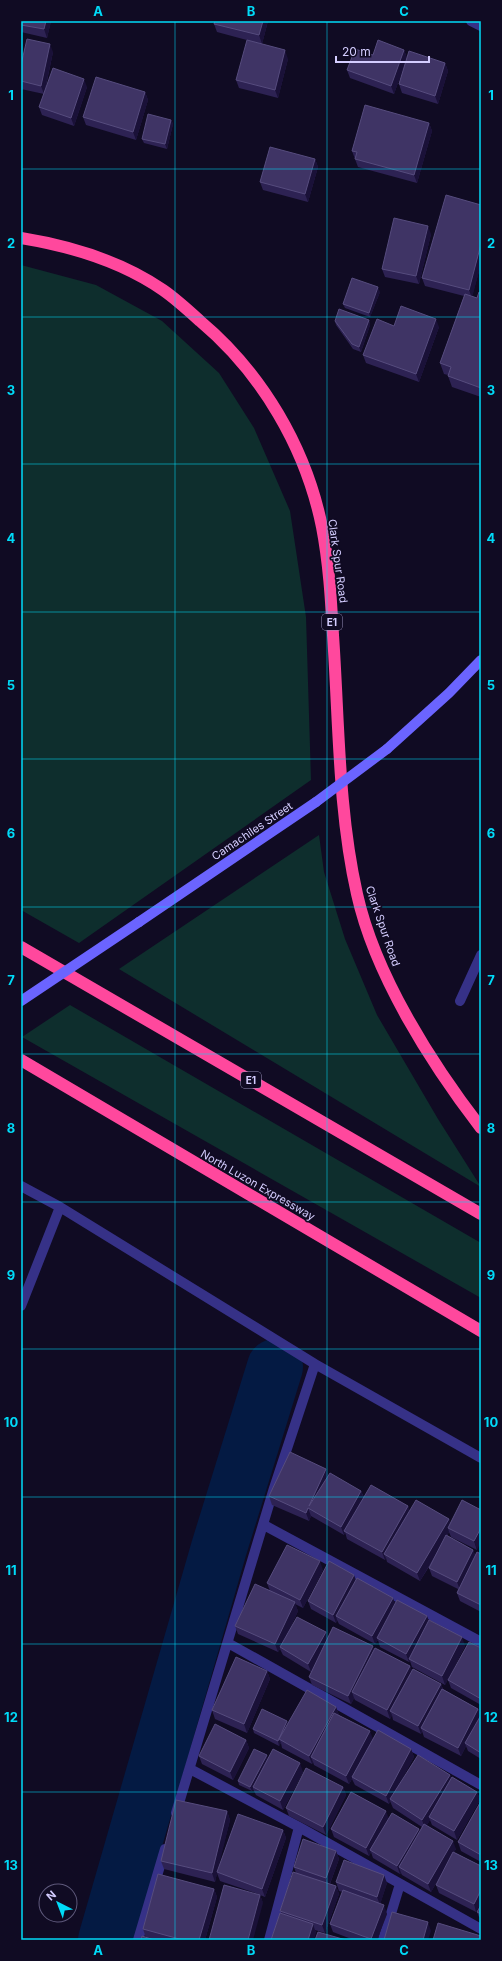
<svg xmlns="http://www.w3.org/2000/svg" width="502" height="1961" font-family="Inter,sans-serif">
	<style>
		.green { fill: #0e2e2d }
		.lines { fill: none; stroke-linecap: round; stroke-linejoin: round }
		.river { stroke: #041a43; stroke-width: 56 }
		.street { stroke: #363187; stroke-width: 10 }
		.secondary { stroke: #6b64ff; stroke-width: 10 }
		.highway { stroke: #ff489d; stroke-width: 12 }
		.secondary-bridge { stroke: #6b64ff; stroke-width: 10 }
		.wall { fill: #2d2253 }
		.shaded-wall { fill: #1a1138 }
		.building { fill: #3f3465; stroke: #564c7e }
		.grid { fill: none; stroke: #00dbf8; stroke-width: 1; stroke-opacity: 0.55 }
		.labels { text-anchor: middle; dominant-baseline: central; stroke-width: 3.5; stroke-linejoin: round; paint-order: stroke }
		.shield { fill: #100b23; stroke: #9993bd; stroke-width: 1 }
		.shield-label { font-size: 10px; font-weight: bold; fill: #d4cdff }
		.street-label { font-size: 11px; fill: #d4cdff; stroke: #100b23 }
		.neatline { fill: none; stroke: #00dbf8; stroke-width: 1.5 }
		.grid-label { font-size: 13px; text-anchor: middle; font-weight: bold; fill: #00dbf8 }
	</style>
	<rect width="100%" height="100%" fill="#100b23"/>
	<!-- green -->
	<path class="green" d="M21 265 96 285 162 321 219 373 254 428 290 511 306 617 311 780 79 943 21 910Z
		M319 835 324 872 345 939 377 1015 438 1119 481 1187 119 969Z
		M70 1005 481 1243V1298L22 1037Z"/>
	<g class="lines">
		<!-- river -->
		<path class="river" d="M106 1940 219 1548 275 1367"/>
		<!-- street -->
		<path class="street" d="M471 21 481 26
			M460 1001 481 955
			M21 1186 60 1207 315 1364 481 1458
			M21 1306 60 1207
			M264 1525 481 1642
			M228 1643 481 1785
			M190 1769 299 1827 481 1929
			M176 1813 274 1488 315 1364
			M138 1940 165 1849
			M269 1940 299 1827
			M383 1940 400 1884"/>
		<!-- secondary -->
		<path class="secondary" d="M387 749 449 693 481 660
			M139 922 316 802"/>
		<!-- highway -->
		<path class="highway" d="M21 238C70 246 121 261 163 290 176 299 188 310 200 321 262 373 306 448 322 527 329 563 331 599 333 635 339 721 338 810 357 894 375 975 431 1063 481 1128
			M21 947 481 1214
			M21 1060 481 1331"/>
		<!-- secondary-bridge -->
		<path class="secondary-bridge" d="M316 802 387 749
			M21 1001 139 922"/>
	</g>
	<!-- wall -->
	<path class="wall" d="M21 21H51L47 38 21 32Z
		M268 21 262 44 217 32 214 24Z
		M404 50 407 58 445 63 448 71 438 104 402 93 399 84 406 60 394 94 350 78 347 70 373 55Z
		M53 52 45 91 87 87 74 126 42 115 39 107 44 94 21 89V65Z
		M288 59 278 98 239 88 236 80Z
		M145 92 148 100 136 140 86 125 83 117Z
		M171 120 173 124 167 149 144 143 142 139Z
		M429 123 432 131 417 183 358 167 352 151Z
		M315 159 318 167 308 202 263 190 260 182Z
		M481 205V264L472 296 477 298 481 293V397L452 387 448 376V375L444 374 440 363 464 296 425 286 422 278Z
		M431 234 419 284 385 277 382 269Z
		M380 292 370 317 345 308 343 304Z
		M369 320 370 325 361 352 353 349 336 325 335 321Z
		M394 326 439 327 419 382 366 363 363 355Z
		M328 1475 361 1491 364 1497 408 1506 409 1511 449 1519 450 1523 462 1500 477 1550 451 1537 449 1532 447 1536 473 1550 475 1555 481 1554V1612L460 1601 457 1593 458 1589 432 1576 429 1568 432 1562 420 1581 387 1562 386 1558 385 1560 347 1539 345 1532 344 1535 311 1516 309 1521 272 1505 269 1496Z
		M323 1570 303 1608 295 1604 298 1611 287 1635 328 1638 374 1650 410 1666 412 1671 441 1684 443 1689 478 1709 481 1715V1759L468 1751 466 1746 461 1756 424 1737 422 1731 421 1734 393 1720 392 1715 390 1719 355 1700 354 1698 351 1704 312 1685 309 1677 311 1672 283 1655 280 1649 278 1652 238 1634 235 1626 270 1591 267 1583Z
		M356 1579 395 1603 427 1616 429 1621 465 1646 445 1685 412 1667 410 1661 409 1662 380 1647 378 1640 375 1644 339 1624 337 1620 336 1623 311 1609 308 1601Z
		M481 1648V1705L451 1688 448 1680Z
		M267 1671 270 1679 247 1733 215 1719 212 1710Z
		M336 1707 339 1715 373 1739 411 1749 414 1757 398 1786 450 1775 451 1778 477 1792 480 1800 457 1840 432 1825 430 1820 426 1826 456 1849 454 1852 481 1866 476 1912 439 1893 436 1885 438 1880 431 1892 402 1875 401 1873 400 1874 373 1858 371 1852 369 1856 334 1837 331 1829 389 1818 420 1831 422 1827 393 1808 390 1801 389 1804 355 1785 352 1779 349 1784 314 1765 313 1762 312 1764 282 1748 281 1743 279 1746 254 1733 253 1729 287 1721 288 1724Z
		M246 1740 249 1748 233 1780 202 1764 199 1756Z
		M268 1759 303 1772 283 1810 256 1795 253 1789 252 1791 239 1785 238 1781Z
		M343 1787 346 1795 326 1835 289 1816 286 1808Z
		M481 1801V1862L461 1851 458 1842Z
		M227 1811 230 1820 217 1870 283 1830 286 1838 265 1897 260 1895 263 1903 258 1894 220 1881 217 1873 215 1882 164 1869 161 1861Z
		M336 1851 339 1859 330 1884 336 1886 339 1894 325 1933 315 1930 316 1933 281 1913 280 1911 296 1873 294 1867Z
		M336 1882 387 1883 380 1904 387 1914 377 1940H354L333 1932 330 1924 343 1892 339 1891Z
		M214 1889 217 1897 205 1940H155L146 1938 143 1929Z
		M481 1905V1918L479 1917 477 1912Z"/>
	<!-- shaded-wall -->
	<path class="shaded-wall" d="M46 21H51L47 38 44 29Z
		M263 21H268L262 44 259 35Z
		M50 44 53 52 44 94 41 86Z
		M285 50 288 59 278 98 275 90Z
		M404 50 407 58 394 94 391 86Z
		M445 63 448 71 438 104 435 96Z
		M84 79 87 87 74 126 71 118Z
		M145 92 148 100 136 140 133 132Z
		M171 120 173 124 167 149 165 144Z
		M429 123 432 131 417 183 414 175Z
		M315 159 318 167 308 202 305 194Z
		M428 226 431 234 419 284 416 276Z
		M481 244V264L472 298 469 290Z
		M378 287 380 292 370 317 369 313Z
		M436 319 439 327 419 382 416 374Z
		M369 320 370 325 361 352 359 347Z
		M326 1469 329 1477 309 1506Z
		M361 1491 364 1499 344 1531 345 1532 344 1535 341 1527Z
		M408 1506 411 1514 384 1554 386 1558 385 1560 382 1552Z
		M308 1508 311 1516 309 1521 306 1513Z
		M449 1519 452 1527 448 1528 449 1532 420 1581 417 1573Z
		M481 1528V1542L477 1550 474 1541Z
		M473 1550 476 1558 460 1590 457 1582Z
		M320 1561 323 1570 303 1608 300 1600Z
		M354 1575 357 1583 336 1616 337 1620 336 1623 333 1615Z
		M393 1598 396 1606 377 1638 378 1640 375 1644 372 1636Z
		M295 1602 298 1611 281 1648 280 1647V1649L278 1652 275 1644Z
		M427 1616 430 1624 409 1659 410 1661 409 1662 406 1654Z
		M326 1632 329 1641 311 1672 308 1664Z
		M462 1637 465 1646 445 1685 442 1676Z
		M373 1646 376 1655 352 1692 354 1698 351 1704 348 1696Z
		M410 1666 413 1675 390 1711 392 1715 390 1719 387 1710Z
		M267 1671 270 1679 247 1733 244 1724Z
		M441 1684 444 1692 421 1728 422 1731 421 1734 418 1726Z
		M336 1707 339 1715 314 1759 311 1757 313 1762 312 1764 309 1756Z
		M478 1709 481 1716 465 1743 466 1746 461 1756 458 1748Z
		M287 1721 289 1725 279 1739 281 1743 279 1746 278 1741Z
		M370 1731 373 1739 352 1777V1779L349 1784 346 1776Z
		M246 1740 249 1748 233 1780 230 1772Z
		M411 1749 414 1757 391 1800 390 1799V1801L389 1804 386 1796Z
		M267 1755 268 1759 253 1787V1789L252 1791 250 1787Z
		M300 1763 303 1772 283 1810 280 1801Z
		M450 1775 453 1783 429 1817 430 1820 425 1828 422 1820Z
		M343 1787 346 1795 326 1835 323 1827Z
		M477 1792 480 1800 457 1840 454 1831Z
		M227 1811 230 1820 215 1882 212 1873Z
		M386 1811 389 1819 370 1850 371 1852 369 1856 366 1848Z
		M419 1829 422 1837 399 1867 401 1873 400 1874 397 1866Z
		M283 1830 286 1838 265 1897 262 1889Z
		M453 1841 456 1849 431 1892 428 1884Z
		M336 1851 339 1859 329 1886 326 1878Z
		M384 1875 387 1883 380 1905 377 1897Z
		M336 1886 339 1894 325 1933 322 1925Z
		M214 1889 217 1897 205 1940H199Z
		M481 1890V1904L476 1912 474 1904Z
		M260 1895 263 1903 253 1940H248Z
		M384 1905 387 1914 377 1940H371Z
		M428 1922 431 1931 428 1940H423Z
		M313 1924 316 1933 314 1940H308Z"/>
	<!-- building -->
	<path class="building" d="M21 21H46L44 29 21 25Z
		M215 21H263L259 35 214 24Z
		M27 39 50 44 41 86 21 81V65Z
		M247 40 285 50 275 90 236 80Z
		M378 40 404 50 391 86 347 70 355 49 373 55Z
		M409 51 445 63 435 96 399 84Z
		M53 68 84 79 71 118 39 107Z
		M96 77 145 92 133 132 83 117Z
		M365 105 429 123 414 175 355 159 357 152 352 151Z
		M148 114 171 120 165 144 142 139Z
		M270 147 315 159 305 194 260 182Z
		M446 195 481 205V244L469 290 422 278Z
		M394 218 428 226 416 276 382 269Z
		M352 278 378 287 369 313 343 304Z
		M479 292 481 293V388L448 376 451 367 440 363 465 294 477 298Z
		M401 306 436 319 416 374 363 355 377 319 394 326Z
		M339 309 369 320 359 347 352 344 335 321Z
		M290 1452 326 1469 309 1506 330 1473 361 1491 341 1527 308 1508 306 1513 269 1496Z
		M371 1485 408 1506 382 1552 344 1531Z
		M416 1500 449 1519 417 1573 384 1554Z
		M462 1500 481 1510V1528L474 1541 448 1528Z
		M446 1535 473 1550 457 1582 429 1568Z
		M287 1545 320 1561 300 1600 267 1583Z
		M477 1552 481 1554V1605L457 1593Z
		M329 1561 354 1575 333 1615 308 1601Z
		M357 1578 393 1598 372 1636 336 1616Z
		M255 1584 295 1602 275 1644 235 1626Z
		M397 1600 427 1616 406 1654 377 1638Z
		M297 1617 326 1632 308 1664 280 1647Z
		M429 1620 462 1637 442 1676 409 1659Z
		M333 1627 373 1646 348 1696 309 1677Z
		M469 1642 481 1648V1699L448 1680Z
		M375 1648 410 1666 387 1710 352 1692Z
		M236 1657 267 1671 244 1724 212 1710Z
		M413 1669 441 1684 418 1726 390 1711Z
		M442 1689 478 1709 458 1748 421 1728Z
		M307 1690 336 1707 309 1756 279 1739Z
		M262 1709 287 1721 278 1741 253 1729Z
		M334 1713 370 1731 346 1776 311 1757Z
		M481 1715V1753L465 1743Z
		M215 1724 246 1740 230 1772 199 1756Z
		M378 1730 411 1749 386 1796 352 1777Z
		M254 1749 267 1755 250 1787 238 1781Z
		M273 1749 300 1763 280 1801 253 1787Z
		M418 1755 450 1775 422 1820 390 1799Z
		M306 1768 343 1787 323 1827 286 1808Z
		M452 1777 477 1792 454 1831 429 1817Z
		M351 1792 386 1811 366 1848 331 1829Z
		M176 1800 227 1811 212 1873 161 1861Z
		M481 1801V1855L458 1842Z
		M392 1813 419 1829 397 1866 370 1850Z
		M238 1814 283 1830 262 1889 217 1872Z
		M424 1824 453 1841 428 1884 399 1867Z
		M303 1839 336 1851 326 1878 294 1867Z
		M453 1852 481 1866V1890L474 1904 436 1885Z
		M344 1860 384 1875 377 1897 336 1882Z
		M293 1872 336 1886 322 1925 280 1911Z
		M158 1874 214 1889 199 1940H183L143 1929Z
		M224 1885 260 1895 248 1940H209Z
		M343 1890 384 1905 371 1939 330 1924Z
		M481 1905V1914L477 1912Z
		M392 1912 428 1922 423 1940H384Z
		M280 1913 313 1924 308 1940H271Z
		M438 1923 481 1936V1940H433Z
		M318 1932 346 1940H315Z
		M142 1936 154 1940H141Z"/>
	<!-- grid -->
	<path class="grid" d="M175 21V1940M327 21V1940M21 169H481M21 317H481M21 464H481M21 612H481M21 759H481M21 907H481M21 1054H481M21 1202H481M21 1349H481M21 1497H481M21 1644H481M21 1792H481"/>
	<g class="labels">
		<!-- shield labels -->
		<g class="shield">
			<rect x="322" y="614" width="20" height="16" rx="3"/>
			<rect x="241" y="1072" width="20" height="16" rx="3"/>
		</g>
		<g class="shield-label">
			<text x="332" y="622">E1</text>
			<text x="251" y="1080">E1</text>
		</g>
		<!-- street labels -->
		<g class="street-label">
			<text transform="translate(338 561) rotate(82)">Clark Spur Road</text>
			<text transform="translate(252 831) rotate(-34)">Camachiles Street</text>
			<text transform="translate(383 926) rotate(71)">Clark Spur Road</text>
			<text transform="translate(258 1185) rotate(30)">North Luzon Expressway</text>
		</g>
	</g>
	<!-- border -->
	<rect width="502" height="1961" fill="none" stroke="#100b23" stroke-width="44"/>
	<!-- north arrow -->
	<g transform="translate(58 1903) rotate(318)"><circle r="19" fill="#100b23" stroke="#5e597b"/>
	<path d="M0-3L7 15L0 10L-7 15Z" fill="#00dbf8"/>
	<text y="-6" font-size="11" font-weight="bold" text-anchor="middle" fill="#d4cdff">N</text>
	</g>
	<!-- scale -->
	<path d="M336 56v6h93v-6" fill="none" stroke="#d4cdff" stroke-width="2"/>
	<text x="342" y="56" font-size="12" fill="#d4cdff" stroke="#100b23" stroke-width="3" paint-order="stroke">20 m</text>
	<rect x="22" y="22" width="458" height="1917" class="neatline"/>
	<g class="grid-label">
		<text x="98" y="16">A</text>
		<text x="251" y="16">B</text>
		<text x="404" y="16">C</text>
		<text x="11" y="100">1</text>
		<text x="491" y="100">1</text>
		<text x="11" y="248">2</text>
		<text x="491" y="248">2</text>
		<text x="11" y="395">3</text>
		<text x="491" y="395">3</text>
		<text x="11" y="543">4</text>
		<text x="491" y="543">4</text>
		<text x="11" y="690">5</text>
		<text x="491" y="690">5</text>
		<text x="11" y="838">6</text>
		<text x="491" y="838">6</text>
		<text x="11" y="985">7</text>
		<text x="491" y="985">7</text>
		<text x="11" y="1133">8</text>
		<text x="491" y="1133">8</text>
		<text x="11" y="1280">9</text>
		<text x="491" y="1280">9</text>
		<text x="11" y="1427">10</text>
		<text x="491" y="1427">10</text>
		<text x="11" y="1575">11</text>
		<text x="491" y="1575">11</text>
		<text x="11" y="1722">12</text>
		<text x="491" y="1722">12</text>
		<text x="11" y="1870">13</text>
		<text x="491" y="1870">13</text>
		<text x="98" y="1955">A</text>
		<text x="251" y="1955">B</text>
		<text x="404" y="1955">C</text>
	</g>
</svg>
